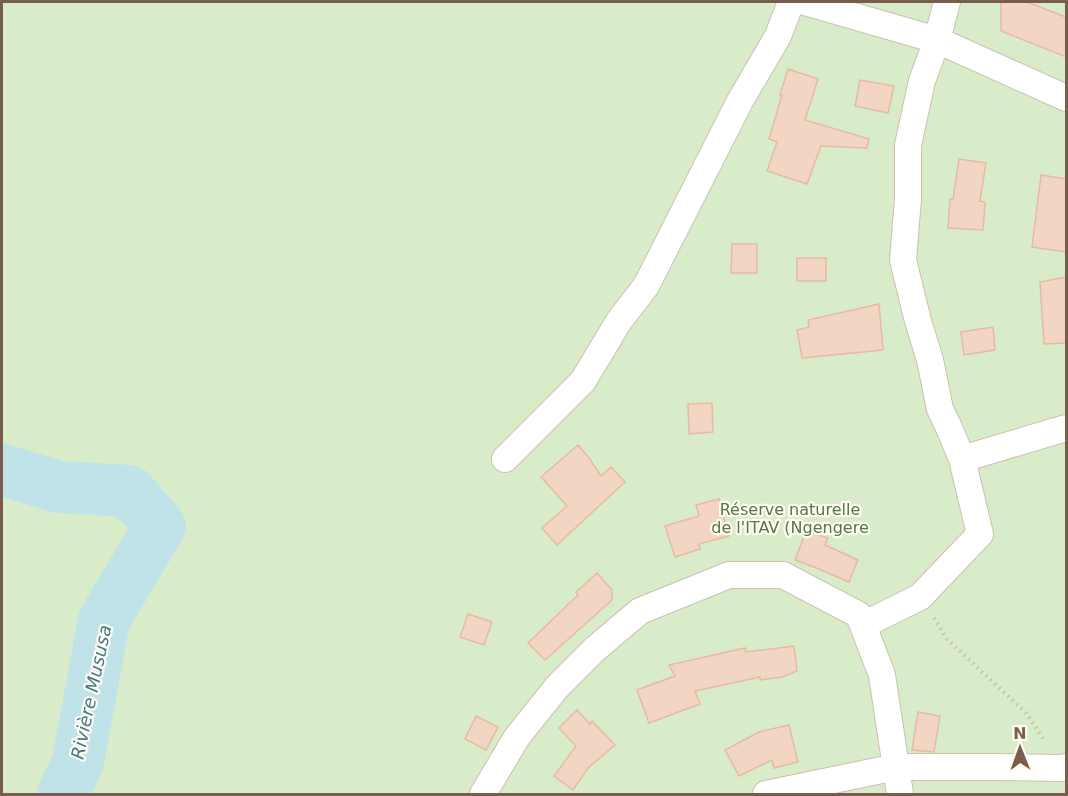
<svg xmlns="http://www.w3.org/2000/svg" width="1068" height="796" font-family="'DejaVu Sans',sans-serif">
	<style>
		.green { fill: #d8ecc9 }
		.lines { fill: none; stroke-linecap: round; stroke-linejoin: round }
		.river { stroke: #bfe3e8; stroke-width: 52 }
		.building { fill: #f3d5c3; stroke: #e6bba3; stroke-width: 1.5 }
		.minor-casing { stroke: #d1beb0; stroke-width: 28 }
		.path { stroke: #d9b8a5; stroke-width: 4; stroke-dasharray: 1.5 4.5; stroke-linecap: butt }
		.minor { stroke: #fff; stroke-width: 26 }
		.labels { text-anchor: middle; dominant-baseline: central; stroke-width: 4.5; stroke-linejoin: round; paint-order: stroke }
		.park-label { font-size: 16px; fill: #537a41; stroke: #fffaf3 }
		.water-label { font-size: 18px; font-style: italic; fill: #437c86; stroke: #fffaf3 }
	</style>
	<rect width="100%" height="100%" fill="#fdf6ec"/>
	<!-- green -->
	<path class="green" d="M2 2H1066V794H2Z"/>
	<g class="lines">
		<!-- river -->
		<path class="river" d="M2 470 60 487 129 491 160 526 104 620 78 762 63 794"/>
	</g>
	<!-- building -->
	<path class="building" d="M1001 2H1027L1066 17V57L1001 31Z
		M788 69 818 79 805 120 869 139 867 148 821 146 807 184 767 171 777 142 769 139 782 95H780Z
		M860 80 894 86 888 113 855 106Z
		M959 159 986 163 980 201 985 202 983 230 948 228 950 199H953Z
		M1041 175 1066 179V252L1032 247Z
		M732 244H757V273H731Z
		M797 258H826V281H797Z
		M1066 277V343L1044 344 1040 282Z
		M879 304 883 350 802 358 797 330 809 327 808 320Z
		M993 327 995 350 964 355 961 332Z
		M712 403 713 432 689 434 688 404Z
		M578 445 589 458 601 476 611 467 625 482 557 545 542 528 567 506 541 477Z
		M719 499 729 536 699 544 700 549 675 557 665 526 699 516 696 505Z
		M806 531 828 538 825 545 858 560 849 582 814 567 795 560Z
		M597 573 612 590V600L545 660 528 643 578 595 576 592Z
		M468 614 492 622 484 645 460 637Z
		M794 646 797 671 782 677 760 680V677L695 691 700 704 649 723 637 690 675 676 669 665 745 648 746 652Z
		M577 710 590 724 592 721 615 745 588 768 573 790 554 776 576 746 559 728Z
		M918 712 940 716 934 752 912 750Z
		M476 716 498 727 486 750 465 739Z
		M789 725 798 762 774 768 772 760 739 776 725 750 759 732Z"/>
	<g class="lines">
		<defs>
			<path id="minor" d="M805 2 937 40 1066 98
				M505 459 583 381 619 321 646 286 740 101 778 36 791 2
				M962 459 1066 428
				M863 625 920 597 980 534 962 459 950 430 940 409 930 360 918 321 903 260 908 199V145L922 81 937 40 947 2
				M483 794 517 737 557 687 595 649 640 611 729 575H783L859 615 882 675 900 794
				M766 794 896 767H994L1063 768 1066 767"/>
		</defs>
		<!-- minor casing -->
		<use href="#minor" class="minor-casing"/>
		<!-- path -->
		<path class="path" d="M934 618 947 639 1026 713 1045 741"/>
		<!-- minor -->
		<use href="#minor" class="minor"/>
	</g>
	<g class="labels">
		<!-- park labels -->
		<g class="park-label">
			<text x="790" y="509">Réserve naturelle<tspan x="790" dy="18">de l'ITAV (Ngengere</tspan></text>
		</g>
		<!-- water labels -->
		<g class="water-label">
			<text transform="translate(91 692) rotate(-78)">Rivière Mususa</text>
		</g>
	</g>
	<!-- border -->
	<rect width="1068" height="796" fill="none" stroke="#7a5c4d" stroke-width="6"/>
	<!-- north arrow -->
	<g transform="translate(1020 748) rotate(359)" stroke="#fffaf3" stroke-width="4.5" paint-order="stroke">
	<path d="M0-4.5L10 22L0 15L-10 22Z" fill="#7a5c4d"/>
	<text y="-9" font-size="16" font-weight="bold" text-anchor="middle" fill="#7a5c4d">N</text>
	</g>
</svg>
